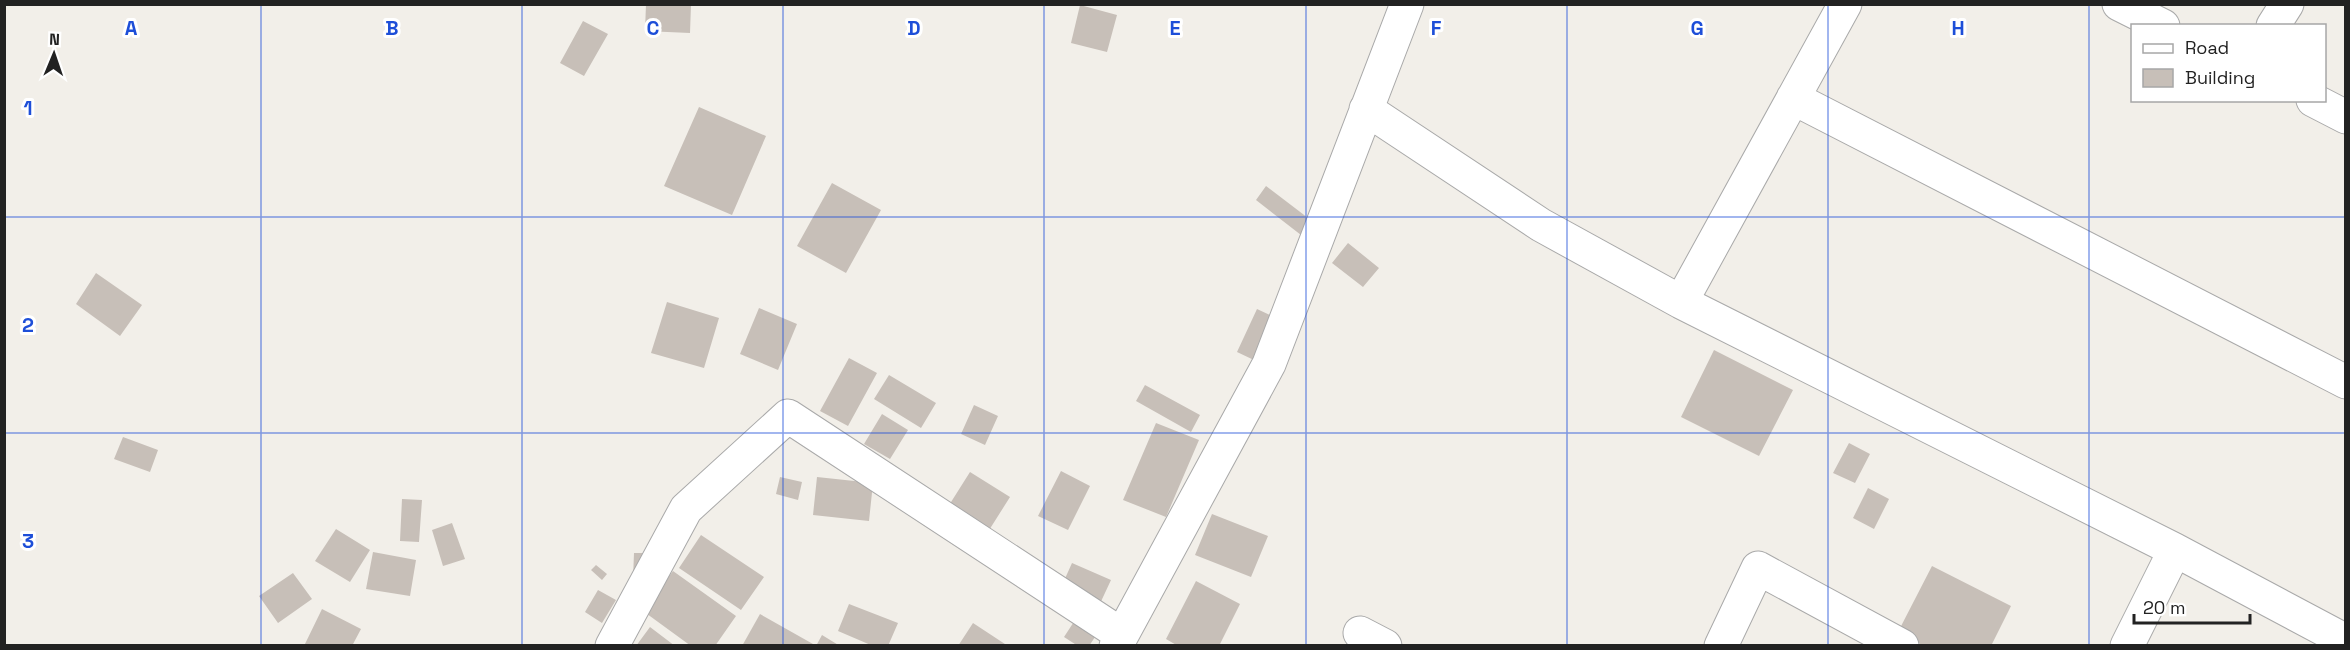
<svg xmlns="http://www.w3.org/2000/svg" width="2350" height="650" font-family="'Space Grotesk',sans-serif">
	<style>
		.building { fill: #c7bfb8 }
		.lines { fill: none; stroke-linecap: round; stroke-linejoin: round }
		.minor-casing { stroke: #a9a9a9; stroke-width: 35 }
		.minor { stroke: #fff; stroke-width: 33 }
		.grid { fill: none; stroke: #1d4ed8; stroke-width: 1.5; stroke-opacity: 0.55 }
		.grid-label { font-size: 20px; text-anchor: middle; font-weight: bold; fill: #1d4ed8; stroke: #fff; stroke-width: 6; stroke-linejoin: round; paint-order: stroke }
	</style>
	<rect width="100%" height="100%" fill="#f2efe9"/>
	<!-- building -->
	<path class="building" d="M646 4H691L690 33 645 31Z
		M1080 5 1117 15 1107 52 1071 43Z
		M583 21 608 34 584 76 560 63Z
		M699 107 766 136 732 215 664 186Z
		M832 183 881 210 846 273 797 246Z
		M1266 186 1312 221 1301 235 1256 200Z
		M1348 243 1379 268 1363 287 1332 263Z
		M96 273 142 305 120 336 76 304Z
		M667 302 719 318 704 368 651 353Z
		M759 308 797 324 778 370 740 354Z
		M1257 309 1276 318 1256 361 1237 352Z
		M1714 350 1793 390 1759 456 1681 417Z
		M849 358 877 373 848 426 820 411Z
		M889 375 936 403 921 428 874 399Z
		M1145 385 1200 415 1191 432 1136 401Z
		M974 405 998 416 985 445 961 434Z
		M882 414 908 430 890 459 864 444Z
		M1156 423 1199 440 1166 517 1123 500Z
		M123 437 158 450 150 472 114 459Z
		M1849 443 1870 454 1855 483 1833 473Z
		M1061 471 1090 486 1068 530 1038 516Z
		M970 472 1010 497 986 535 946 510Z
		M780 477 802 482 798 500 776 494Z
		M817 477 873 483 869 521 813 515Z
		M1868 488 1889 499 1874 529 1853 518Z
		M402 499 422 500 419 542 400 541Z
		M1212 514 1268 536 1251 577 1195 555Z
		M452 523 465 559 443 566 432 530Z
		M336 529 370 550 350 582 315 561Z
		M701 535 764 577 741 610 679 568Z
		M373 552 416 560 410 596 366 589Z
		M634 553H644L633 579Z
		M1072 563 1111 580 1097 610 1059 592Z
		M596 565 607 574 602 580 591 570Z
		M1932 566 2011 606 1991 646H1924L1898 632Z
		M673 571 736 616 715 646H691L643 611Z
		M293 573 312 599 278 623 259 596Z
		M1196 581 1240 604 1219 646H1178L1166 639Z
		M598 590 616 600 602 623 585 612Z
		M849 604 898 623 888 646H873L838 631Z
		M322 609 361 629 352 646H304Z
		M760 614 813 644 812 646H742Z
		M1079 614 1101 628 1089 646H1078L1064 637Z
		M973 623 1008 646H958Z
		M650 627 675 646H636Z
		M822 635 840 646H816Z"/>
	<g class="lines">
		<defs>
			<path id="minor" d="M2119 4 2163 26
				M2273 26 2287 4
				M1793 98 2346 382
				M2313 100 2346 117
				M1366 109 1541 225 1681 302 2175 550
				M1681 302 1845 4
				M1360 633 1385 646
				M612 646 686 509 788 416 1122 635
				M1116 646 1269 364 1407 4
				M1721 646 1758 568 1902 646
				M2127 646 2175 550 2346 641"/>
		</defs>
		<!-- minor casing -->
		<use href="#minor" class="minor-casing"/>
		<!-- minor -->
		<use href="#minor" class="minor"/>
	</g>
	<!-- grid -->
	<path class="grid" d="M261 4V646M522 4V646M783 4V646M1044 4V646M1306 4V646M1567 4V646M1828 4V646M2089 4V646M4 217H2346M4 433H2346"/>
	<g class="grid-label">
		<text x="131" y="35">A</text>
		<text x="392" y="35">B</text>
		<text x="653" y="35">C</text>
		<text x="914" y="35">D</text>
		<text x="1175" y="35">E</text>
		<text x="1436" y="35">F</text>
		<text x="1697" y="35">G</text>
		<text x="1958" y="35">H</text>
		<text x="28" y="115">1</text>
		<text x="28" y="332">2</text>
		<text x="28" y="548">3</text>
	</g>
	<!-- border -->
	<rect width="2350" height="650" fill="none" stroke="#222222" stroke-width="12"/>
	<!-- legend -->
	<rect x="2131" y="24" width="195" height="78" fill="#ffffff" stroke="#a7a7a7" stroke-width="1.5"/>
	<rect x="2143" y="44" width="30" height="9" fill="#ffffff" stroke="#a7a7a7" stroke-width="1.5"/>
	<text x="2185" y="54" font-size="18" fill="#222222">Road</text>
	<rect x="2143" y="69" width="30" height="18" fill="#c7bfb8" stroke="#a7a7a7" stroke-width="1.5"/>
	<text x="2185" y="84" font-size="18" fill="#222222">Building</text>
	<!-- north arrow -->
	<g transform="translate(54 54) rotate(2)" stroke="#ffffff" stroke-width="4.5" paint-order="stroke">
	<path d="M0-4.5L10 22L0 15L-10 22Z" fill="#222222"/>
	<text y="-9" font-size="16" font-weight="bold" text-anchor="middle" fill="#222222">N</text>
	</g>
	<!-- scale -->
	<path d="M2134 614v9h116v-9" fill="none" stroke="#222222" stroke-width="3"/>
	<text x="2143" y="614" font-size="18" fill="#222222" stroke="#ffffff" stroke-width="4.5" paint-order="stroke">20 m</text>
</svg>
